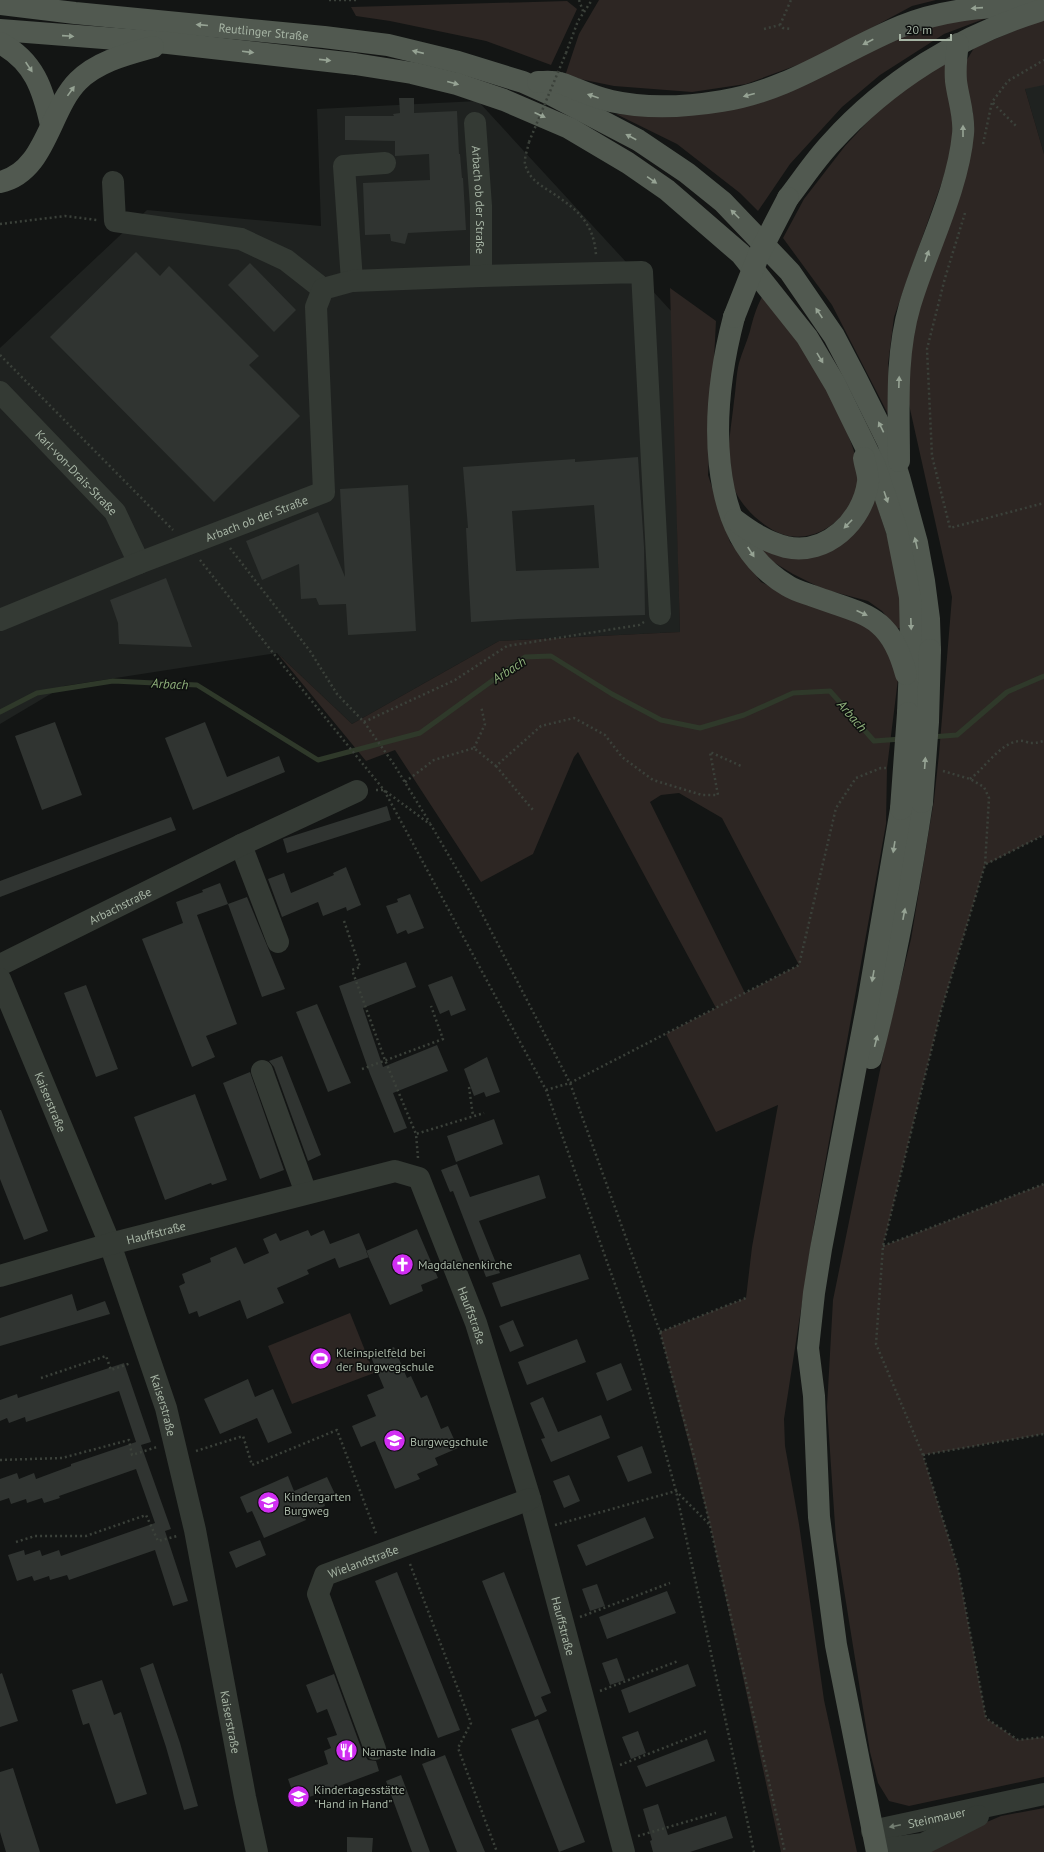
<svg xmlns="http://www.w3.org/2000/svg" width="1044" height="1852" font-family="'PT Sans',sans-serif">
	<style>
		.built { fill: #1f2220 }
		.green { fill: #2d2623; fill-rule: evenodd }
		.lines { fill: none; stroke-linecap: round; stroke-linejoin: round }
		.stream { stroke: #2f392a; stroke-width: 5 }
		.building { fill: #303431; fill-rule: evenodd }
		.path { stroke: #3b413a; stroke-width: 2.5; stroke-dasharray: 2 3; stroke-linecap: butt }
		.minor { stroke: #343a34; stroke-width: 22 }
		.major { stroke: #515950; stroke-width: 22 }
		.path-bridge { stroke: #3b413a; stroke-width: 2.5; stroke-dasharray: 2 3; stroke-linecap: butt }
		.major-bridge { stroke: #515950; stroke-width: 22 }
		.oneway { fill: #96a394 }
		.oneway2 { fill: #737e72 }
		.labels { text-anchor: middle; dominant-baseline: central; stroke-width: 3; stroke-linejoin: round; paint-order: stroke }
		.street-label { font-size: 12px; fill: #a7b5a5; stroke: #0e100f }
		.poi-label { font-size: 12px; fill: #a7b5a5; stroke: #0e100f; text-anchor: start }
		.water-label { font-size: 13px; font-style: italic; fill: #8fb17b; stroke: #0e100f }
	</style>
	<rect width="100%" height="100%" fill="#131514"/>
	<!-- built -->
	<path class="built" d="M1044 54V154L1025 89Z
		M478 101 672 312 680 632 499 641 352 724 277 653 64 686 0 724V348L147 210 321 226 317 109Z"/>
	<!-- green -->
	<path class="green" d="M599 0H936L912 6 814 59 746 84 692 92 614 86 565 76 579 34Z
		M567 1 577 9 551 65 486 41 390 21 356 16 351 7Z
		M1008 10 944 34 880 75 842 107 790 164 758 211 740 193 677 144 616 114 655 116 926 25Z
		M1044 18V85L1025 89 1044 154V835L985 865 941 1011 883 1246 1044 1184V1434L923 1455 958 1568 986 1718 1018 1740 1044 1737V1777L909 1806 889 1801 878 1783 870 1752 836 1540 827 1407 833 1300 886 1041 911 939 934 800 939 754 952 597 906 391 913 324 970 145 973 113 964 80 965 63 974 48Z
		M947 59 953 130 949 162 894 317 888 364 892 413 888 414 832 305 783 238 804 199 845 146 885 103Z
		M670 288 716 321 708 475 730 542 761 582 804 602 874 628 891 650 898 679 887 768 886 824 814 1225 784 1419 785 1446 799 1524 824 1700 857 1852H781L710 1525 660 1332 746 1298 752 1247 778 1105 716 1132 666 1034 716 1008 578 752 574 757 533 854 481 882 395 750 366 761 277 653 352 724 499 641 680 632ZM679 793 722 818 799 965 745 993 650 802 661 795Z
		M762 297C774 312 787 326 798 342 816 368 862 449 859 479 856 511 823 542 789 536 769 533 741 508 734 488 724 461 731 430 734 401 736 389 736 375 739 363 742 352 747 342 750 331 753 319 756 308 762 297Z
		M872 490 896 563 904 626 897 629 882 611 868 601 823 589 793 574 765 557 757 540 805 555Z
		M350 1313 374 1373 292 1404 268 1346Z
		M1044 1808V1852H931L961 1833 1001 1816Z"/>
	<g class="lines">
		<!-- stream -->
		<path class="stream" d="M0 712 37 693 113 681 197 685 318 760 420 733 525 657 551 656 612 694 661 720 700 728 744 715 793 693 830 691 874 741 901 739
			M931 737 957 735 1007 692 1044 676"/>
	</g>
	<!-- building -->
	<path class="building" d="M399 98H414V113L457 111 459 154H460L462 178H463L466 230 408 233 405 244 391 241 390 234 365 235 363 183 430 180 429 154 395 156V141L345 140V116H394L393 114 400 113Z
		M136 252 160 276 169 266 259 356 249 365 300 416 214 502 50 337Z
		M250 263 296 310 274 332 228 285Z
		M638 457 644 547 645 615 518 619 471 622 466 528H468L463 467 575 459V462ZM594 505 599 568 516 571 512 511Z
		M408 485 416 631 348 635 346 604 319 605 316 598 301 599 299 564 262 580 246 541 318 512 345 577 340 489Z
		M166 578 192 647 119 644 118 623 110 600Z
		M55 722 82 795 42 810 15 736Z
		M205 722 227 777 279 756 285 772 193 810 165 738Z
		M387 806 391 820 287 853 283 839Z
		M171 817 176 830 0 897V881Z
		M346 867 361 905 347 911 346 907 323 916 318 902 282 917 268 879 284 873 291 893 334 875 333 873Z
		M220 883 228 904 197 915 237 1024 206 1036 215 1057 192 1067 142 939 183 923 176 902 203 892 202 890Z
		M410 894 424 928 408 934 406 930 397 934 386 906 398 902 397 899Z
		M247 897 285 989 262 997 228 904Z
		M406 962 416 987 363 1008 383 1067 437 1045 448 1071 393 1093 407 1128 394 1133 370 1074 339 986Z
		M452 976 466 1010 451 1016 449 1010 440 1014 428 985Z
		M86 985 118 1069 96 1077 64 993Z
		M317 1004 351 1083 328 1092 296 1012Z
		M282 1056 321 1155 308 1161 274 1067 269 1061Z
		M487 1057 500 1092 486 1097 484 1092 474 1096 464 1069Z
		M250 1072 284 1170 260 1179 223 1083Z
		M195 1094 227 1180 212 1185 211 1183 165 1200 134 1117Z
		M0 1110H1L48 1231 24 1240 0 1179Z
		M494 1119 503 1144 456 1162 447 1136Z
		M457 1164 470 1197 539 1175 546 1198 479 1221 500 1273 486 1277 453 1191 450 1192 441 1170Z
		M417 1229 438 1278 421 1285 423 1291 390 1305 366 1251Z
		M308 1230 311 1236 324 1230 330 1244 359 1233 369 1257 339 1268 335 1258 307 1270 309 1274 277 1288 284 1303 247 1319 240 1300 199 1317 197 1311 189 1314 179 1286 185 1283 182 1274 211 1262 210 1258 236 1247 244 1264 269 1253 263 1239 276 1233 280 1241Z
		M580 1254 589 1279 501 1307 492 1283Z
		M72 1294 77 1311 105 1301 110 1314 0 1346V1318Z
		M513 1320 524 1346 510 1352 499 1326Z
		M577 1339 586 1362 527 1385 518 1362Z
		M394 1347 407 1378 411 1376 421 1398 427 1395 441 1429 448 1426 458 1448 435 1458 438 1465 417 1474 420 1479 395 1489 375 1441 361 1447 352 1426 376 1416 367 1395 384 1388 371 1357Z
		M124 1363 151 1442 141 1445 171 1529 165 1531 188 1601 173 1606 155 1550 69 1580 67 1575 50 1580 49 1576 34 1581 32 1576 17 1581 8 1555 24 1550 25 1555 40 1550 42 1556 59 1550 61 1556 155 1523 136 1469 59 1496 60 1498 44 1503 42 1498 27 1503 26 1499 11 1504 9 1498 0 1501V1479L17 1473 19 1479 34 1473 36 1479 71 1466V1464L136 1442 119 1391 26 1422 25 1417 9 1423 7 1418 0 1421V1400L17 1394 18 1398Z
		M621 1363 632 1390 607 1401 596 1373Z
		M248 1379 255 1397 273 1389 292 1433 268 1443 257 1418 220 1434 204 1399Z
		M543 1397 558 1432 601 1415 610 1438 551 1462 541 1439 545 1438 530 1403Z
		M642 1446 652 1473 628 1482 617 1456Z
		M569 1475 580 1501 564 1508 553 1481Z
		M288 1476 294 1491 327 1477 335 1494 323 1499 325 1506 304 1515 306 1520 264 1538 252 1511 247 1513 240 1497Z
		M645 1517 654 1538 586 1566 577 1545Z
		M260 1540 266 1555 236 1568 229 1552Z
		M397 1572 460 1730 438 1738 375 1581Z
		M504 1572 551 1693 541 1697 547 1711 535 1717 482 1581Z
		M597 1584 605 1606 590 1611 582 1589Z
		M667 1591 676 1613 607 1639 599 1617Z
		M617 1658 625 1680 610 1685 602 1663Z
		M153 1663 180 1743 198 1806 184 1810 166 1747 140 1668Z
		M688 1664 696 1686 629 1713 621 1690Z
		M2 1673 18 1721 0 1727V1674Z
		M334 1674 363 1753 368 1760 376 1761 379 1771 296 1802 288 1779 328 1764 324 1751 331 1748 327 1738 337 1735 327 1709 317 1713 306 1685Z
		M102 1680 114 1715 121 1712 147 1794 116 1804 89 1723 83 1725 72 1690Z
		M538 1719 585 1842 559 1852 511 1729Z
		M638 1731 646 1753 631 1759 622 1737Z
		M707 1739 715 1761 646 1787 637 1766Z
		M445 1755 467 1809 485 1852H457L422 1764Z
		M13 1768 28 1815 40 1852H6L0 1832V1772Z
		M401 1775 430 1852H412L386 1781Z
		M658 1804 668 1835 726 1816 733 1838 690 1852H653L650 1841 652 1840 643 1809Z
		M347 1837 373 1838 372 1852H347Z"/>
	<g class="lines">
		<!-- path -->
		<path class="path" d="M329 0H356
			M579 0 583 11
			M780 25 791 0
			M764 29 780 25 783 28 792 29
			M566 53 578 21 592 0
			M993 103 1016 126
			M529 142C528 148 524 158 525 164 529 180 542 186 554 194 578 210 594 224 596 255
			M983 144 992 102 1008 81 1044 60
			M965 213 945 278 927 349 932 456 950 528 1044 503
			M0 224 65 216 97 220
			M0 355 173 530
			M230 548 310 651 337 694 364 722 393 763 430 823
			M200 560 285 668 384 790 546 1090 633 1335 676 1491 754 1852
			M364 722 455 680 507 646 639 625 644 622
			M474 748 485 724 481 706
			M496 766 533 810
			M943 771 970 779 984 787 989 798 985 865 941 1011 883 1246 876 1344 923 1455 958 1568 986 1718 1018 1740 1044 1737
			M970 779C985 768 1000 743 1019 741 1023 740 1028 743 1031 743 1036 743 1040 742 1044 741
			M405 782 434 760 474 748 496 766 541 726 574 718 605 735 622 757 653 780 702 795H718L710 752 741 766
			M376 790H384L431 825 477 904 570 1083 660 1332 695 1460 785 1852
			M986 864 1044 835
			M344 921 360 967 352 970 385 1060 416 1134
			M362 1069 443 1039 431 1006
			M469 1087 473 1116
			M546 1090 570 1083 799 965 836 808 856 778 881 768H886
			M418 1158 416 1134 484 1113
			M883 1246 1044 1184
			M660 1332 746 1298
			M41 1378 106 1356 111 1370 131 1363
			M196 1451 243 1436 252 1465 337 1430 377 1536
			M923 1455 1044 1434
			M0 1460 62 1458 129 1440 132 1455 157 1447
			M555 1525 676 1491 710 1525
			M16 1542 35 1536H86L146 1515 158 1541 177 1536
			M410 1564 471 1723 458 1748 497 1852
			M580 1617 670 1583
			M600 1691 678 1661
			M620 1765 707 1731
			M638 1836 716 1813"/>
		<!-- minor -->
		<g class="minor">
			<path id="s1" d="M475 123 481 206V276"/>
			<path d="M113 182 115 221 241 239 286 260 323 289"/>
			<path d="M352 281 344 166 385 163"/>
			<path id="s2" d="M0 392 115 512 139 563"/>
			<path id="s3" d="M0 620 139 563 324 492 316 307 323 289 352 281 481 276 642 272 660 614"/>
			<path d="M241 845 278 942"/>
			<path id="s4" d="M0 965 241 845 357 791"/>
			<path id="s5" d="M0 979 110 1244 166 1408 195 1530 245 1797 257 1852"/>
			<path d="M262 1071 306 1193"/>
			<path id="s6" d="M0 1276 110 1244 395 1171 419 1178 476 1323 530 1499 624 1852"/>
			<path id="s7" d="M375 1749 318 1594 325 1575 530 1499"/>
			<path id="s8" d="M872 1831 1044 1794"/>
			<path d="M877 1850 923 1844 978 1816"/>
		</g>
		<!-- major -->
		<g class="major">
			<path id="s9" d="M0 4 75 13 324 37 388 45 458 62 523 82 552 95 638 140 687 173 723 202 790 272 834 336 856 378 888 442 899 477 917 543 924 581 929 619 930 650"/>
			<path d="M0 30 168 43 355 64 412 73 457 84 504 100 569 128 628 163 667 190 741 254 807 337 835 384 875 466 897 531 910 597 911 642 908 713"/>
			<path d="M0 43C34 61 43 89 51 125"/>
			<path d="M538 82C545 82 553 81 560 83 565 84 571 87 576 89 588 94 599 98 611 101 646 109 686 107 722 101 788 91 841 51 902 26 948 7 995 7 1044 3"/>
			<path d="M0 182C46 172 49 110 78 81 98 61 128 54 153 47"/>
			<path d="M788 198C802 180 815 160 831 143 887 81 959 36 1039 11"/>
			<path d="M734 317C712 401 700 535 788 586 796 591 805 593 813 596 865 615 890 614 906 674"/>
			<path d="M899 461C899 409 895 356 910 305 926 251 958 190 963 134 965 117 958 98 956 81 955 68 956 57 958 44"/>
			<path d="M735 520C751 532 766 542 786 547 826 556 863 521 868 482 869 475 865 466 864 458"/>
			<path d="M871 1058C893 973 909 889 922 802"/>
			<path d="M877 1852 836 1645 819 1517 814 1396 808 1348 814 1293 821 1249 869 997 901 809"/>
		</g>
		<!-- path-bridge -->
		<path class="path-bridge" d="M529 142 566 53"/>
		<!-- major-bridge -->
		<path class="major-bridge" d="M734 317 759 254 788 198
			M922 802 928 722 930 650
			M901 809 908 713"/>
	</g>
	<!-- one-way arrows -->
	<defs><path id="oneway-solid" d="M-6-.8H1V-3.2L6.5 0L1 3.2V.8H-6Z"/></defs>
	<g class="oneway">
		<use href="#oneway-solid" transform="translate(977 8) rotate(176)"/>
		<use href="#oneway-solid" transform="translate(202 25) rotate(-175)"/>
		<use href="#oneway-solid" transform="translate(68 36) rotate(4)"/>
		<use href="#oneway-solid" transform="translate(868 42) rotate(153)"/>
		<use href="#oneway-solid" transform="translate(248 52) rotate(7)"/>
		<use href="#oneway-solid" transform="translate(418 52) rotate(-167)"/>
		<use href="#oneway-solid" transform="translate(325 60) rotate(6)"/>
		<use href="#oneway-solid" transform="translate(29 67) rotate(56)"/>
		<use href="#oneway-solid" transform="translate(453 83) rotate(15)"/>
		<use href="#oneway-solid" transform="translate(71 91) rotate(-54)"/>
		<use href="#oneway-solid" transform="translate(749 95) rotate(165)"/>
		<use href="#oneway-solid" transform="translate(593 96) rotate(-161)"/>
		<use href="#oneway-solid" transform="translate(540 115) rotate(24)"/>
		<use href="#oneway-solid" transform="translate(963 131) rotate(-90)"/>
		<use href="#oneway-solid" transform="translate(631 137) rotate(-152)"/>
		<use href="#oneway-solid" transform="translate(652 180) rotate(35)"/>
		<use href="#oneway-solid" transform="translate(735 214) rotate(-135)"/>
		<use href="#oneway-solid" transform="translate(927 256) rotate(-71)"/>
		<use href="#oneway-solid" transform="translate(819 313) rotate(-124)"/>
		<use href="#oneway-solid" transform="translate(820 358) rotate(59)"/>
		<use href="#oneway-solid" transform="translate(899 382) rotate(-88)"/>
		<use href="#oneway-solid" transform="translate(881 427) rotate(-116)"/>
		<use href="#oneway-solid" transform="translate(886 497) rotate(71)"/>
		<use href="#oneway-solid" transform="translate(848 524) rotate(134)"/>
		<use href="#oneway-solid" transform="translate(916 543) rotate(-103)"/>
		<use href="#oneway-solid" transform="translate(751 552) rotate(57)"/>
		<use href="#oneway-solid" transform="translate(862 613) rotate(24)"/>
		<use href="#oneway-solid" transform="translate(911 624) rotate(88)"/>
		<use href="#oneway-solid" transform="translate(925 763) rotate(-86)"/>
		<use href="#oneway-solid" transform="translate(894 847) rotate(99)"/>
		<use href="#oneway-solid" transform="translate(904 914) rotate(-79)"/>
		<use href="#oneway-solid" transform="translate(873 976) rotate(100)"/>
		<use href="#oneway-solid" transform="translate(876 1041) rotate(-76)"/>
	</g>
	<use class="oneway2" href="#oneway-solid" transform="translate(895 1826) rotate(168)"/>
	<!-- icons -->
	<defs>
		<symbol id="church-disc" viewBox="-11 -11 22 22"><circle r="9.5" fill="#d12ef2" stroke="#0e100f"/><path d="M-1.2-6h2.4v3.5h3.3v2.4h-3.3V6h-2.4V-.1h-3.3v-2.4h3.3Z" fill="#fff"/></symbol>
		<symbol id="stadium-disc" viewBox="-11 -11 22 22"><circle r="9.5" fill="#d12ef2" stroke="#0e100f"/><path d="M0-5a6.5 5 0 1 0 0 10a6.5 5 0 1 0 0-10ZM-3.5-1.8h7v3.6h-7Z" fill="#fff"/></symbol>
		<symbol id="school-disc" viewBox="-11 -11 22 22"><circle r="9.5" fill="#d12ef2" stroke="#0e100f"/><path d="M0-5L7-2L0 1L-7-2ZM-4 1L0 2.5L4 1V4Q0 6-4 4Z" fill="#fff"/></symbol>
		<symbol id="restaurant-disc" viewBox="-11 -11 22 22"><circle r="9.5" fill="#d12ef2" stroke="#0e100f"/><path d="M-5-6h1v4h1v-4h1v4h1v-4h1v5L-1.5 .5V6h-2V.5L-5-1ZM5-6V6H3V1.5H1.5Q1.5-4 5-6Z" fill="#fff"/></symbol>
	</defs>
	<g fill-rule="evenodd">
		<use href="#church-disc" x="390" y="1252" width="25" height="25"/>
		<use href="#stadium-disc" x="308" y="1346" width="25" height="25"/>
		<use href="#school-disc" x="382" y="1428" width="25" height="25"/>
		<use href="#school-disc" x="256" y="1490" width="25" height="25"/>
		<use href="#restaurant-disc" x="334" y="1738" width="25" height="25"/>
		<use href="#school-disc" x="286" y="1784" width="25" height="25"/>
	</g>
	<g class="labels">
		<!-- street labels -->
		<g class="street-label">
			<text stroke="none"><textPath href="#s9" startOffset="265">Reutlinger Straße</textPath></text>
			<text stroke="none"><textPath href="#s1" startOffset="77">Arbach ob der Straße</textPath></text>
			<text stroke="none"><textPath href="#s2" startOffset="111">Karl-von-Drais-Straße</textPath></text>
			<text stroke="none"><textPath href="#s3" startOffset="276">Arbach ob der Straße</textPath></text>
			<text stroke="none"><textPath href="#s4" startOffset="134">Arbachstraße</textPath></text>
			<text stroke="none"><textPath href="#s5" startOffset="133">Kaiserstraße</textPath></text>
			<text stroke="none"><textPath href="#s6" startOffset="162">Hauffstraße</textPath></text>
			<text stroke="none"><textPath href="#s6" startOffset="581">Hauffstraße</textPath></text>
			<text stroke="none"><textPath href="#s5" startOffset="457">Kaiserstraße</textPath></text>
			<text stroke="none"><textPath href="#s7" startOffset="226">Wielandstraße</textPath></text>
			<text stroke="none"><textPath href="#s6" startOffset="905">Hauffstraße</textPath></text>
			<text stroke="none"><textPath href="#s5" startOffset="781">Kaiserstraße</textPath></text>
			<text stroke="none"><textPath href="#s8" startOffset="66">Steinmauer</textPath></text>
		</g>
		<!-- poi labels -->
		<g class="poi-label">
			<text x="418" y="1264">Magdalenenkirche</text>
			<text x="336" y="1352">Kleinspielfeld bei<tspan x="336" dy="14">der Burgwegschule</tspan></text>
			<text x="410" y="1441">Burgwegschule</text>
			<text x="284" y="1496">Kindergarten<tspan x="284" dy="14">Burgweg</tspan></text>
			<text x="362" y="1751">Namaste India</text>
			<text x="314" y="1789">Kindertagesstätte<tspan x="314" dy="14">"Hand in Hand"</tspan></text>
		</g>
		<!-- water labels -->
		<g class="water-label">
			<text transform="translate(509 670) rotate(-33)">Arbach</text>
			<text transform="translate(170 684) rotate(3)">Arbach</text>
			<text transform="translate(852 716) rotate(49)">Arbach</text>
		</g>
	</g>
	<!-- scale -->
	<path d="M900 34v6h51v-6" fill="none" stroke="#a7b5a5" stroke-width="2"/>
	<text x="906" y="34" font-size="12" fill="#a7b5a5" stroke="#0e100f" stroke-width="3" paint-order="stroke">20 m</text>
</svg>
